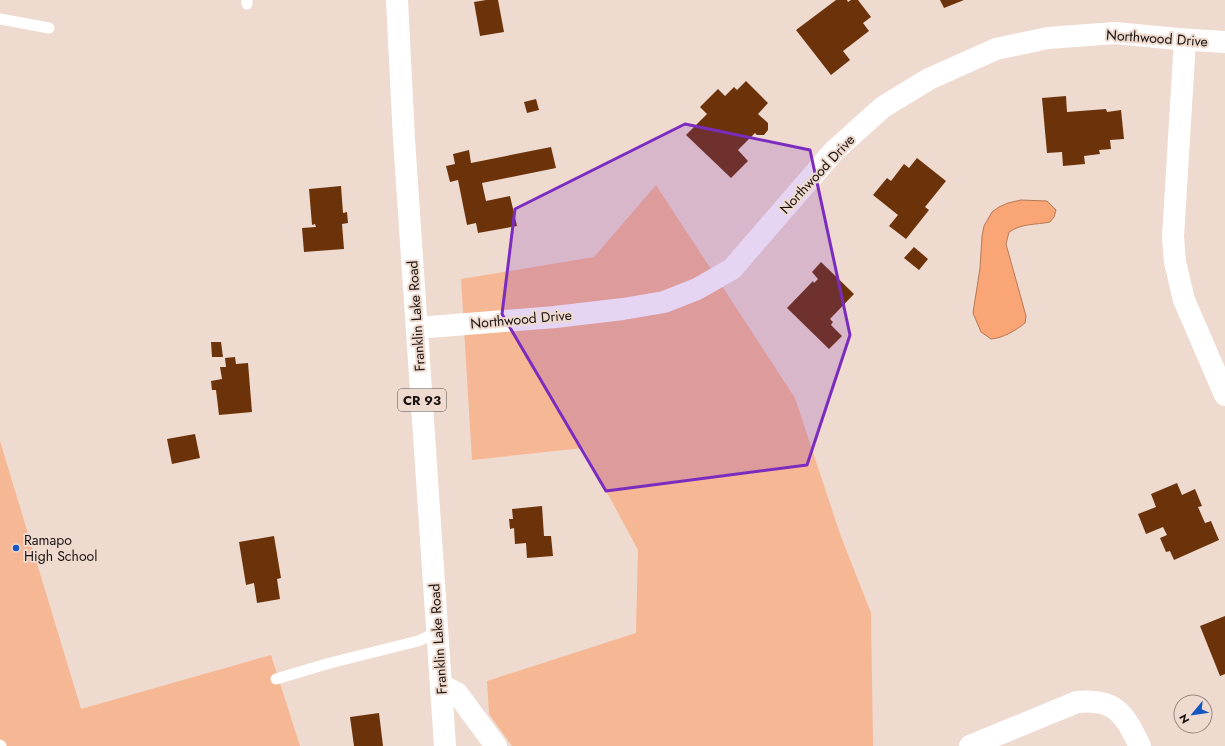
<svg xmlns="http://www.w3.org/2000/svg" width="1225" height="746" font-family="Jost,sans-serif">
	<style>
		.green { fill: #f6b794 }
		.water { fill: #f9a575; stroke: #b67956 }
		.building { fill: #6c330b }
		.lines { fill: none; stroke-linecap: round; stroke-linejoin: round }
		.lane { stroke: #fff; stroke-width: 11 }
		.street { stroke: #fff; stroke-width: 22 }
		.primary { stroke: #fff; stroke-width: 22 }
		.marked { fill: #7b2cbf; fill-opacity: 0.2; stroke: #7b2cbf; stroke-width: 3; stroke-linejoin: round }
		.poi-dot { fill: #1456c2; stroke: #efdacf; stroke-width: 1.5 }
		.labels { text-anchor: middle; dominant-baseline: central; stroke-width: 4; stroke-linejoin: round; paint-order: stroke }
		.shield { fill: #efdacf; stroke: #594e48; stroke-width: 1 }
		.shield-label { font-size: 13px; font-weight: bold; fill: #19120e }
		.street-label { font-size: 14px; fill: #19120e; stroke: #efdacf }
		.poi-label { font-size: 14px; fill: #19120e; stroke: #efdacf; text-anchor: start }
	</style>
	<rect width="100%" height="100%" fill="#efdacf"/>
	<!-- green -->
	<path class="green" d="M656 185 795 398 840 534 871 613 873 746H512L489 714 487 681 636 633 638 550 583 448 472 460 461 279 594 257Z
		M0 441 81 709 271 655 300 746H0Z"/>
	<!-- water -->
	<path class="water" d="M1021 200 1047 201 1056 210 1054 217 1050 222C1036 225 1022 223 1009 232L1006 244 1026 316 1025 323C1015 331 1003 338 991 339L981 332 973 313 980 268 982 236 984 226 992 212 999 207 1008 203Z"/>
	<!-- building -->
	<path class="building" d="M486 0H498L504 32 480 36 474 2Z
		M836 0H847L848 2 851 0H858L871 17 863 23 869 31 843 51 850 60 831 75 796 30Z
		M940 0H964L944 8Z
		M746 81 768 103 758 114 768 123V130L764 135H757L755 133 738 150 748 161 731 178 686 135 707 114 700 107 718 89 725 96 734 87 737 90Z
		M1066 96 1067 112 1106 109 1107 112 1121 110 1124 139 1110 140 1111 149 1099 150 1100 154 1084 156 1085 164 1063 166 1062 152 1047 153 1042 98Z
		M536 99 539 110 527 113 524 102Z
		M551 147 556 168 482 183 486 201 510 196 517 226 478 233 476 223 467 225 458 180 450 182 446 166 455 164 453 154 469 150 471 163Z
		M917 158 946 181 925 207 929 210 906 239 889 226 898 215 873 195 887 178 891 181 904 164 909 168Z
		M341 186 343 213 347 212 348 223 342 224 344 249 304 252 302 228 316 227 315 224 312 225 309 189Z
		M914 247 928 259 919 270 904 258Z
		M821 262 854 294 830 319 833 322 831 325 842 336 829 349 787 308 813 281 814 283 818 279 812 272Z
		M211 342H221L223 357H212Z
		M235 357 236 364 248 363 252 412 219 415 216 390H212L211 381 222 379 220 367H226L225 358Z
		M195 434 200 458 172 464 167 439Z
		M1177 483 1182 495 1195 489 1202 506 1198 507 1205 523 1211 521 1219 540 1174 560 1170 551 1166 552 1160 538 1167 535 1163 527 1146 534 1138 514 1156 507 1151 494Z
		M542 506 544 536H551L553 556 527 558 526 543 515 544 514 528 510 529 509 519H513L512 509Z
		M274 536 281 578 277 579 280 599 257 603 254 583 246 585 239 542Z
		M1225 616V674L1220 676 1200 626Z
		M379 713 383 746H354L350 717Z"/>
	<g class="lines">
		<!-- lane -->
		<path class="lane" d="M247 0V4
			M0 19 49 28
			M276 679 330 663 418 641 438 632
			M0 745 1 746"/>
		<!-- street -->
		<path class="street" d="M1185 40 1173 237 1175 262 1184 300 1225 395
			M417 328 555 317 623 309 664 302 697 289 732 269 834 151 883 107 929 79 996 49 1048 38 1115 33 1178 39 1225 42
			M441 685 457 693 496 746
			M970 746 1077 702C1116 698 1124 714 1140 746"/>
		<!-- primary -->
		<path class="primary" d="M397 0 404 139 445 746"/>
	</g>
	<!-- marked area -->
	<path class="marked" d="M685 124 810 150 850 335 807 465 606 491 502 314 515 209Z"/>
	<!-- markers -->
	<circle class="poi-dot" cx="16" cy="548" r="4"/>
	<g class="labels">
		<!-- shield labels -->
		<rect class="shield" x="398" y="389" width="48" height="22" rx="3"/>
		<g class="shield-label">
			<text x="422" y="400">CR 93</text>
		</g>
		<!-- street labels -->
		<g class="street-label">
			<text transform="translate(1157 38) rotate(4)">Northwood Drive</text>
			<text transform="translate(817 174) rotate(-47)">Northwood Drive</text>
			<text transform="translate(416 316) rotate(-94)">Franklin Lake Road</text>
			<text transform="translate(521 319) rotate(-5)">Northwood Drive</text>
			<text transform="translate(438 639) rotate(-94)">Franklin Lake Road</text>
		</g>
		<!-- poi labels -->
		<g class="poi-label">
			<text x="24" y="540">Ramapo<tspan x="24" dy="16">High School</tspan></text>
		</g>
	</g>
	<!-- north arrow -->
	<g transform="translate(1193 714) rotate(241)"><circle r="19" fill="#efdacf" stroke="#998a82"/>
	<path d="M0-3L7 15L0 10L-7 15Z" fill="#1456c2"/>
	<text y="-6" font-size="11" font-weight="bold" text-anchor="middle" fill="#19120e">N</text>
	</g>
</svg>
